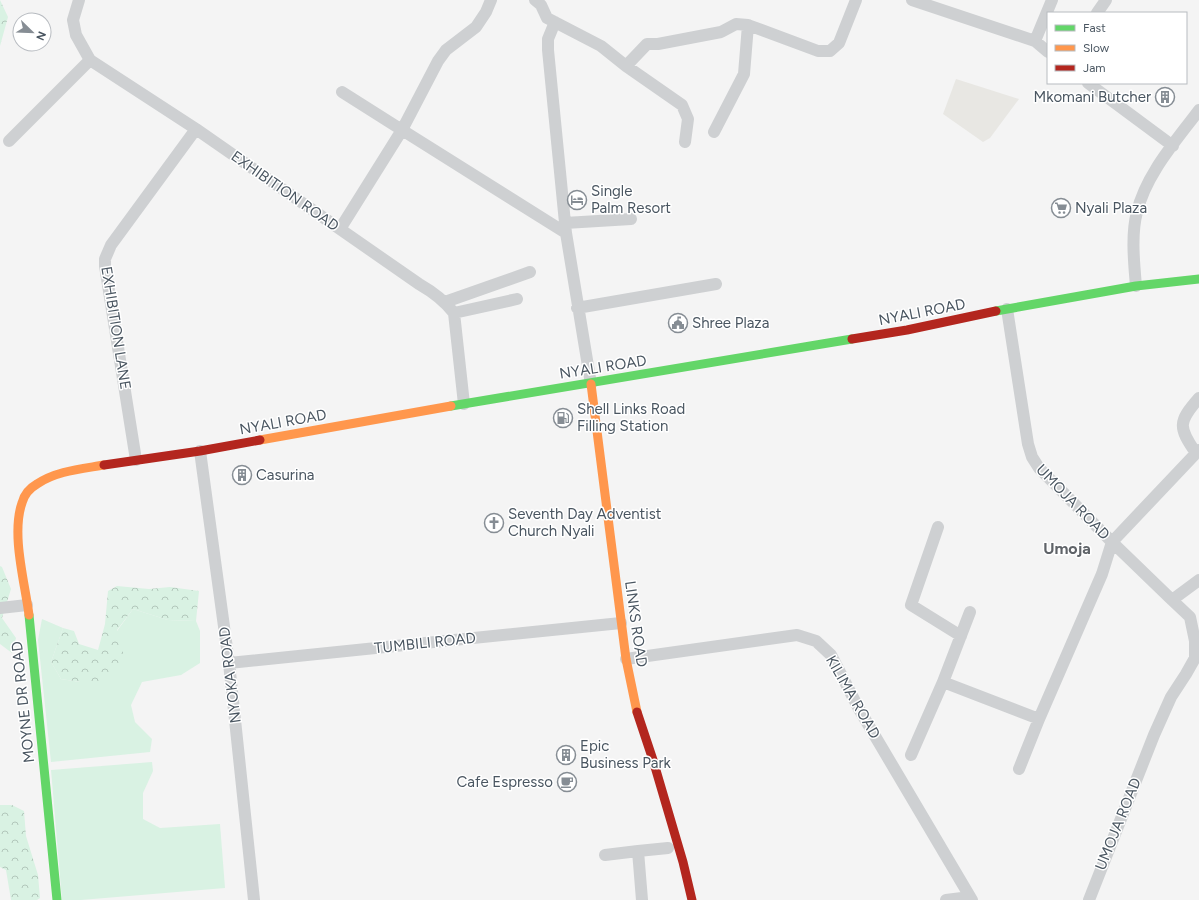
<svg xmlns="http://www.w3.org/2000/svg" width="1199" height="900" font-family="Figtree,sans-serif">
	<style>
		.commercial { fill: #e8e7e3 }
		.grass { fill: #d9f2e3 }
		.forest { fill: url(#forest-crowns) }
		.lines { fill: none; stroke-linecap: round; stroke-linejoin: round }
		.street { stroke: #ced0d2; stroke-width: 12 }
		.fast { stroke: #63d668; stroke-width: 9 }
		.slow { stroke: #ff974d; stroke-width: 9 }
		.jam { stroke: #b3261e; stroke-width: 9 }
		.labels { text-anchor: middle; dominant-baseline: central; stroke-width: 3; stroke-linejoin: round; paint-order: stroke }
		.poi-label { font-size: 15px; fill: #4a5661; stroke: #fff; text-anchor: start }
		.street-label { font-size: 15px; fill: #4a5661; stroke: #fff }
		.neighbourhood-label { font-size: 16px; font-weight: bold; fill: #5f6368; stroke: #fff }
	</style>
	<defs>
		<pattern id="forest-crowns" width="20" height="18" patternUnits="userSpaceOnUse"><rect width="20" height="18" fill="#d9f2e3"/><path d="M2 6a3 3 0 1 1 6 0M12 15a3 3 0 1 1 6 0" fill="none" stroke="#b2c7bb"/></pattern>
	</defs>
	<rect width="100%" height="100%" fill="#f4f4f4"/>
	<!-- commercial -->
	<path class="commercial" d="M956 79 1019 99 990 138 983 142 943 114Z"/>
	<!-- grass -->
	<path class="grass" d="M133 609 168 620 196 621 200 631V663L181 675 142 682 131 705 135 722 152 739 150 752 51 762 38 640 42 619 63 628 51 662 61 679 80 682Z
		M152 762 153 771 143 793V819L160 828 220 824 225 888 81 900H62L51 770Z"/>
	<!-- forest -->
	<path class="forest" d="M0 0 8 17 0 46Z
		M0 566 2 567 11 589 2 618 16 638 12 653 0 644Z
		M117 586 149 589 170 587 199 591 196 621 168 620 133 609 117 630 124 656 104 681 80 682 61 679 51 662 63 628 74 631 79 644 98 650 105 624 108 591Z
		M0 805H12L24 811 26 836 38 875 40 898 37 900H11L6 870 0 867Z"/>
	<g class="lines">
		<!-- street -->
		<path class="street" d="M79 0 73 20 76 35 90 60 196 129 419 284C433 292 444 300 454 313L464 404
			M535 0 541 5 547 18 601 46 626 66 647 44H658L721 32 736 24 748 25 818 51H830L839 43 856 0
			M912 0 1035 41 1048 52
			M1097 13 1106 0
			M555 22 548 39V50L566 233
			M1035 41 1052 0
			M626 66 682 105 688 119 685 142
			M1088 83 1173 146
			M342 92 402 130 438 61 446 50 476 27 486 12 491 0
			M714 132 744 74 748 25
			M9 141 90 60
			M565 223 631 219
			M340 229 402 130 566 233 591 384
			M1136 286C1134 263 1131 234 1137 212 1146 174 1176 141 1199 110
			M445 302 530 272
			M577 308 716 284
			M1007 309 1028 444 1032 457 1039 468 1112 542 1172 600 1199 580
			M454 313 517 299
			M200 451 229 663 254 900
			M1196 453C1178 427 1178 422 1199 398
			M136 460 105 266V259L111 245 196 129
			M938 527 911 605 961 636
			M0 608 27 605
			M626 659 797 635 816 641 831 655 859 709 972 900
			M229 663 621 623
			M943 682 1039 719
			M911 755 943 682 970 612
			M1019 769 1039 719 1102 574 1112 542 1199 450
			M605 855 638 851
			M642 900 638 851 668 848
			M946 900 970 897
			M1089 900 1154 735 1171 697 1186 674 1195 658V641L1190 617 1172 600"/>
		<!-- fast -->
		<path class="fast" d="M996 311 1136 286 1199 279
			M451 406 852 339
			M29 615 57 900"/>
		<!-- slow -->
		<path class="slow" d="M591 384 626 659 637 712
			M260 440 451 406
			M29 615C25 583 11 534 22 503 24 495 30 488 37 484 56 471 81 469 104 465"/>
		<!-- jam -->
		<path class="jam" d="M852 339 907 330 996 311
			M104 465 200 451 260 440
			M637 712 653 760 683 862 692 900"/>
	</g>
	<!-- icons -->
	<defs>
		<symbol id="building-ring" viewBox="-11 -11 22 22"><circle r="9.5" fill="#fff" stroke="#868d94" stroke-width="1.5"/><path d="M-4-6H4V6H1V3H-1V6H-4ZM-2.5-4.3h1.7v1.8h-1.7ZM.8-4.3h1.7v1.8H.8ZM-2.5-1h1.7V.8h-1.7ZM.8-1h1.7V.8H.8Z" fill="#868d94"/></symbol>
		<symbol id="hotel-ring" viewBox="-11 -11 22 22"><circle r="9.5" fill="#fff" stroke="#868d94" stroke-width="1.5"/><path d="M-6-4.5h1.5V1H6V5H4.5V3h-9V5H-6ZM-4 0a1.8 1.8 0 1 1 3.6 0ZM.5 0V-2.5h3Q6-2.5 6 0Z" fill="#868d94"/></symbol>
		<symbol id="supermarket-ring" viewBox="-11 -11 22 22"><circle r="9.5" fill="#fff" stroke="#868d94" stroke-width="1.5"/><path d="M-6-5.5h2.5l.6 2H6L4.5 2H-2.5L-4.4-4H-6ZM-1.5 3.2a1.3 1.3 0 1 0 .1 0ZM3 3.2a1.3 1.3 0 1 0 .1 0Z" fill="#868d94"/></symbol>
		<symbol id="civic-ring" viewBox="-11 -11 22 22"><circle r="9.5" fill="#fff" stroke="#868d94" stroke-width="1.5"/><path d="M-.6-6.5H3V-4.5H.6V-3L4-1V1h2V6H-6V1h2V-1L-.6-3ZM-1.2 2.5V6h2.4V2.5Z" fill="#868d94"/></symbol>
		<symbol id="fuel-ring" viewBox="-11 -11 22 22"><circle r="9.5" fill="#fff" stroke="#868d94" stroke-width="1.5"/><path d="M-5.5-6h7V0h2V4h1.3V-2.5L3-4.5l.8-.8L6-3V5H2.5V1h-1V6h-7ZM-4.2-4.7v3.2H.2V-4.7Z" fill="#868d94"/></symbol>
		<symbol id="church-ring" viewBox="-11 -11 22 22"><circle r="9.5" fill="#fff" stroke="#868d94" stroke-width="1.5"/><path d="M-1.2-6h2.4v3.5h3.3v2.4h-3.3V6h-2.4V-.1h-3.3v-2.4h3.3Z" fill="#868d94"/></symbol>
		<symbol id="cafe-ring" viewBox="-11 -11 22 22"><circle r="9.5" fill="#fff" stroke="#868d94" stroke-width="1.5"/><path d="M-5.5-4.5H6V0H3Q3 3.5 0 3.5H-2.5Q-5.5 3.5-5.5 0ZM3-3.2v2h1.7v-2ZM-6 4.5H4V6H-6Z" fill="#868d94"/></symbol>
	</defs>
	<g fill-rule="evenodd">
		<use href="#building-ring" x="1154" y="86" width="22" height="22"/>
		<use href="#hotel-ring" x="566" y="189" width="22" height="22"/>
		<use href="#supermarket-ring" x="1050" y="197" width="22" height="22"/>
		<use href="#civic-ring" x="667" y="312" width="22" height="22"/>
		<use href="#fuel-ring" x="552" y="407" width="22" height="22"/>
		<use href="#building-ring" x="231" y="464" width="22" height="22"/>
		<use href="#church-ring" x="483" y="512" width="22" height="22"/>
		<use href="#building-ring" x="555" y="744" width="22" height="22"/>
		<use href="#cafe-ring" x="556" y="771" width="22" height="22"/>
	</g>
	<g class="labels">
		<!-- poi labels -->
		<g class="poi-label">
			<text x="1151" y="97" text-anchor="end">Mkomani Butcher</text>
			<text x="591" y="191">Single<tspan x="591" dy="17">Palm Resort</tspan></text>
			<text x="1075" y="208">Nyali Plaza</text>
			<text x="692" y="323">Shree Plaza</text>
			<text x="577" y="409">Shell Links Road<tspan x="577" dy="17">Filling Station</tspan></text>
			<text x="256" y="475">Casurina</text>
			<text x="508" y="514">Seventh Day Adventist<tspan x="508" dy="17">Church Nyali</tspan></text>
			<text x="580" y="746">Epic<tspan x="580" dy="17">Business Park</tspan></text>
			<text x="553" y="782" text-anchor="end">Cafe Espresso</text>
		</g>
		<!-- street labels -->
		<g class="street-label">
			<text transform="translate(285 191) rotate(35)">EXHIBITION ROAD</text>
			<text transform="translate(922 312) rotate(-11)">NYALI ROAD</text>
			<text transform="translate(116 328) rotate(81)">EXHIBITION LANE</text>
			<text transform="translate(603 367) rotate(-9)">NYALI ROAD</text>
			<text transform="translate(283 422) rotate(-10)">NYALI ROAD</text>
			<text transform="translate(1073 502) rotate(46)">UMOJA ROAD</text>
			<text transform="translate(636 624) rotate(82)">LINKS ROAD</text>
			<text transform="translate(425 643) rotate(-6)">TUMBILI ROAD</text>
			<text transform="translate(230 675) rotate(-97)">NYOKA ROAD</text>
			<text transform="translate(853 697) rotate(60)">KILIMA ROAD</text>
			<text transform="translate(23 702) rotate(-96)">MOYNE DR ROAD</text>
			<text transform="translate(1118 824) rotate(-68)">UMOJA ROAD</text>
		</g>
		<!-- neighbourhood labels -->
		<g class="neighbourhood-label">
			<text x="1067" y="548">Umoja</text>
		</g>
	</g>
	<!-- legend -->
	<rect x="1047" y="12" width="140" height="72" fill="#ffffff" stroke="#b7bbc0"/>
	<rect x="1055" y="25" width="20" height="6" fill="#63d668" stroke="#b7bbc0"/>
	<text x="1083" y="32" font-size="12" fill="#4a5661">Fast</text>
	<rect x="1055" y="45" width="20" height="6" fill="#ff974d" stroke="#b7bbc0"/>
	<text x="1083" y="52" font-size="12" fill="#4a5661">Slow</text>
	<rect x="1055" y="65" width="20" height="6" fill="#b3261e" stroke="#b7bbc0"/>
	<text x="1083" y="72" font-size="12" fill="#4a5661">Jam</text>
	<!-- north arrow -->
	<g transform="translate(32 32) rotate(113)"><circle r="19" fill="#ffffff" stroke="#b7bbc0"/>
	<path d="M0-3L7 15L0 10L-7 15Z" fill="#868d94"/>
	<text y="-6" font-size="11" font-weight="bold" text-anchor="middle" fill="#4a5661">N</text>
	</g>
</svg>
